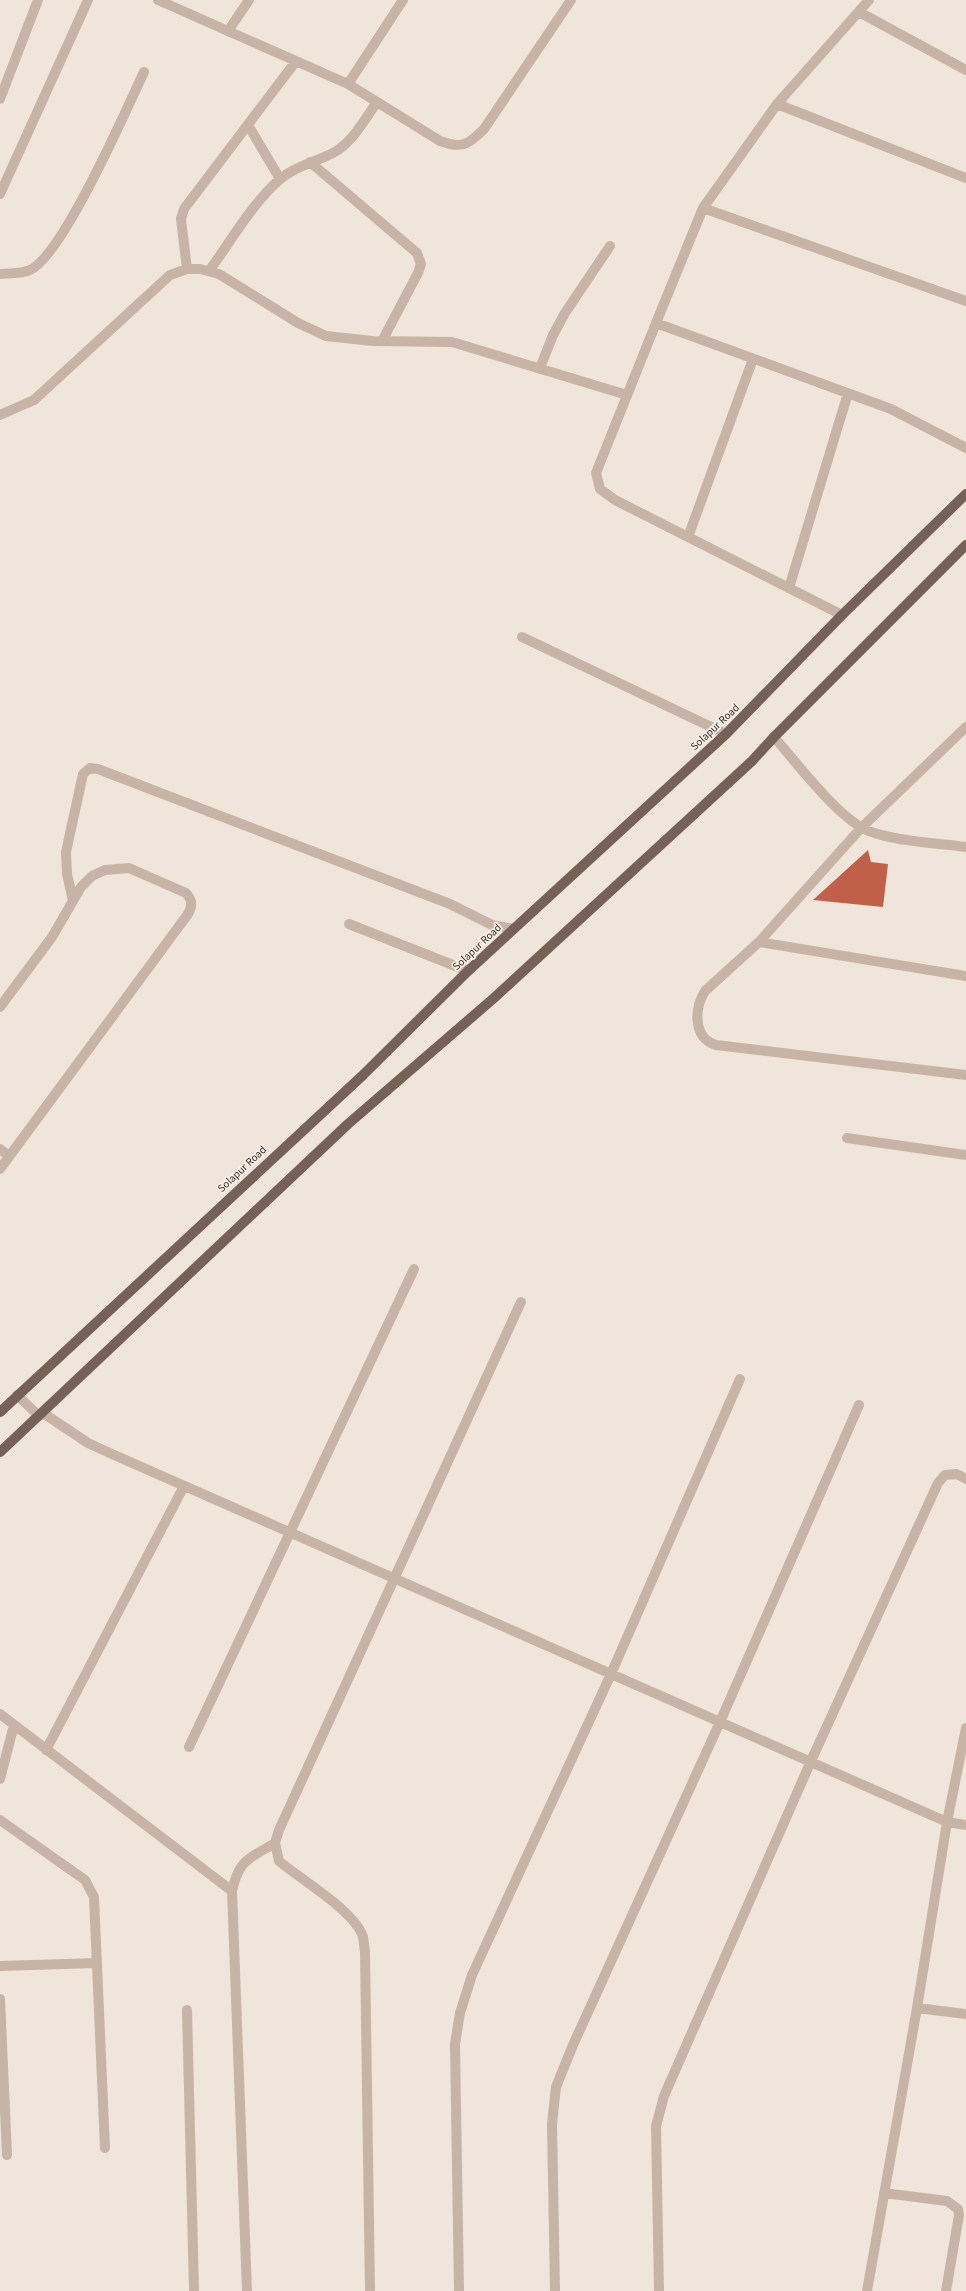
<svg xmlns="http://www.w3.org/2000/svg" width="966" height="2291" font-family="'Source Sans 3',sans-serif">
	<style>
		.building { fill: #c06048 }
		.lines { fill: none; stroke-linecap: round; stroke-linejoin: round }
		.lane { stroke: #c8b4a7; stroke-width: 10 }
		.street { stroke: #c8b4a7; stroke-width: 10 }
		.primary { stroke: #766159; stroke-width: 10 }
		.labels { text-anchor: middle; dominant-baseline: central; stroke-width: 3.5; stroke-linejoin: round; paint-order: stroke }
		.street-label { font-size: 11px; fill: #342b27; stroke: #f8efe6 }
	</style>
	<rect width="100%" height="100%" fill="#f0e5da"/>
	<!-- building -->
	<path class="building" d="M868 850 871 862 888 864 883 907 813 900Z"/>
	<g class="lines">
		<!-- lane -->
		<path class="lane" d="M349 924 468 971"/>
		<!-- street -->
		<path class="street" d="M158 0 228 31 249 0
			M859 12 966 70
			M228 31 348 84 403 0
			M348 84 440 141C462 149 468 145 484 129L571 0
			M0 99 38 0
			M777 104 869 0
			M248 125 280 179
			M310 162 417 253 421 264 418 273 382 341
			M966 178 777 104 703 208 966 301
			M0 194 88 0
			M187 269 181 219 184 209 296 61
			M209 271C231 241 251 205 279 180 294 167 314 162 331 154 352 144 364 120 377 102
			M0 274C9 273 22 274 30 270 63 255 126 110 144 72
			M656 323 703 208
			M540 368 553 335 565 313 610 246
			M0 415 34 400 170 275 187 269H200L219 274 298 323 326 336 373 341 452 342 627 395
			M688 537 753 359
			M789 588 848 393
			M842 615 615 500 600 489 596 473 656 323 891 409 966 448
			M522 637 726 734
			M966 727 861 828 759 942 705 991C694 1009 693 1038 716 1045L966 1075
			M774 737C796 762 833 811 861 827 883 841 939 843 966 847
			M73 901 67 874 66 852 83 774 90 768 98 769 450 904 492 925 514 929
			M759 942 966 976
			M0 1007 52 937 81 887 92 876 105 870 129 868 186 893C192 900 193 905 188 914L0 1169
			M847 1138 966 1155
			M0 1149 9 1156
			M17 1395 39 1416 43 1413 88 1443 112 1454 947 1822 966 1825
			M0 1714 232 1891
			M189 1747 414 1269
			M46 1750 184 1486
			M0 1779 14 1725
			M0 1820 85 1880 94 1897 105 2148
			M0 1966 97 1963
			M0 1999 7 2155
			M917 2008 966 2014
			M187 2010 194 2291
			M884 2193 947 2201 958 2209 959 2215 946 2291
			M247 2291 232 1891C239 1859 249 1859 275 1843
			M370 2291 365 1952C364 1947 364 1942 363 1937 355 1911 300 1879 279 1861L275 1843 279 1830 521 1302
			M459 2291 455 2044 460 2013 472 1975 611 1674 740 1379
			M555 2291 552 2124 556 2087 573 2045 720 1722 859 1405
			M659 2291 656 2126 664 2096 811 1761 938 1483 945 1475 957 1474 966 1479
			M867 2291 917 2008 947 1822 966 1728"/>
		<!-- primary -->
		<path class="primary" d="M0 1412 362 1076 468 971 726 734 842 615 966 494
			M0 1452 348 1124 494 998 752 761 774 737 966 545"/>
	</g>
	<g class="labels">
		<!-- street labels -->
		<g class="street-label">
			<text transform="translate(715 727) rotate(-43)">Solapur Road</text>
			<text transform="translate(477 947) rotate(-43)">Solapur Road</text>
			<text transform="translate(242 1169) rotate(-43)">Solapur Road</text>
		</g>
	</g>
</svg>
